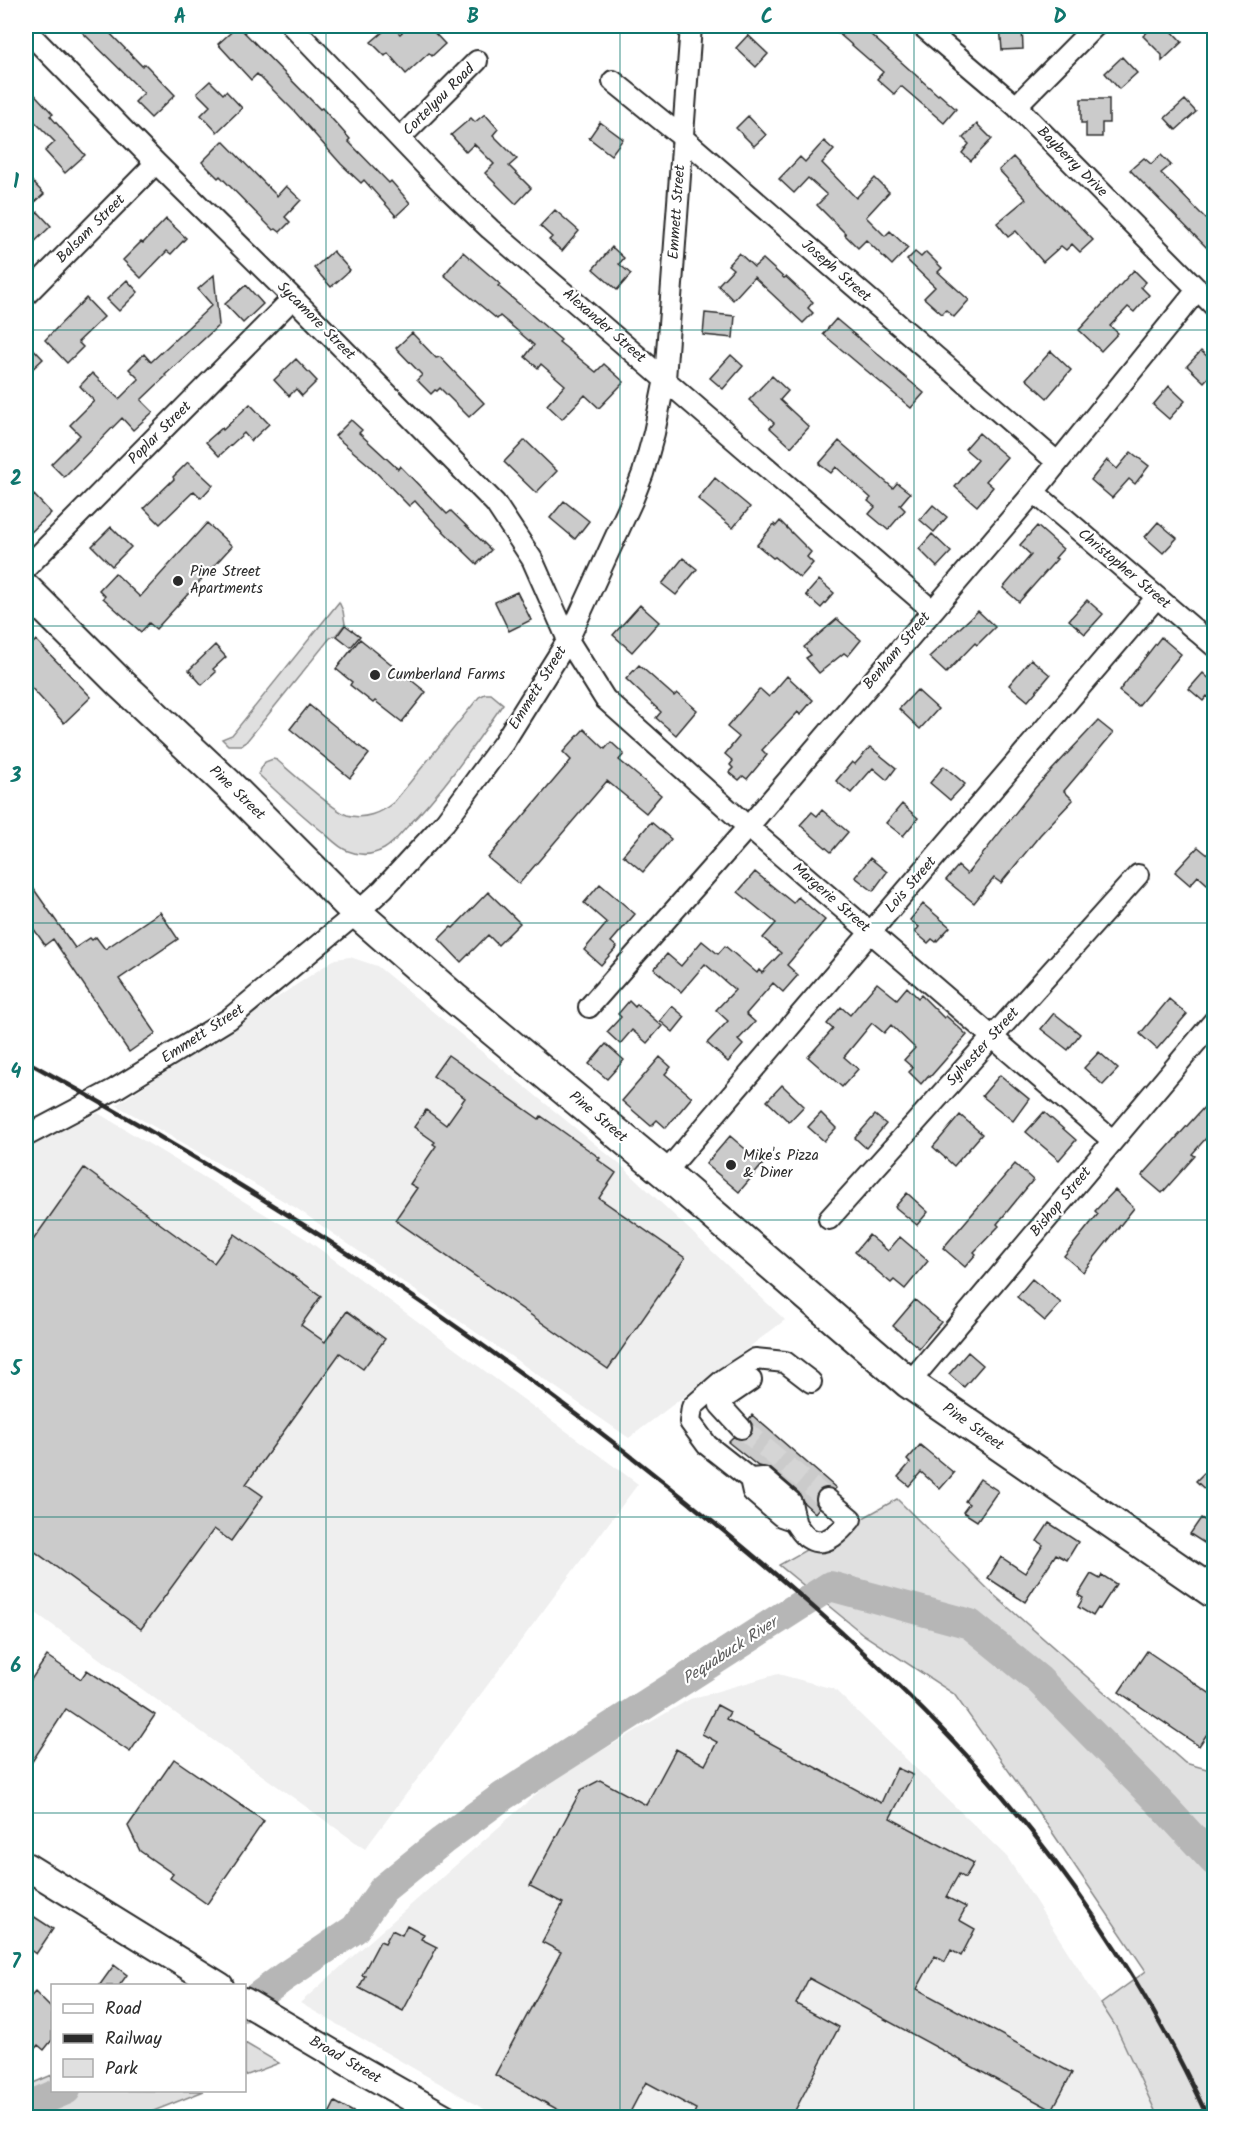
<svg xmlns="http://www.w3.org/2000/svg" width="1240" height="2143" font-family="Kalam,sans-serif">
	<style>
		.built { fill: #efefef }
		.green { fill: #e0e0e0; stroke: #868686; stroke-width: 1.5 }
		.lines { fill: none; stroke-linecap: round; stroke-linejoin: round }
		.river { stroke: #b6b6b6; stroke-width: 30 }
		.building { fill: #cbcbcb; stroke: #2b2b2b; stroke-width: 1.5 }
		.minor-tunnel { stroke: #d5d5d5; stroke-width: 20; stroke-dasharray: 20 10; stroke-linecap: butt }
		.minor-casing { stroke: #2b2b2b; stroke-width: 24 }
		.major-casing { stroke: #2b2b2b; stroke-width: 30 }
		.highway-casing { stroke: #2b2b2b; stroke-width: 34 }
		.minor { stroke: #fff; stroke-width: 20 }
		.major { stroke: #fff; stroke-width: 26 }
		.highway { stroke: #fff; stroke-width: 30 }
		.rail { stroke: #2b2b2b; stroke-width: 4.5 }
		.grid { fill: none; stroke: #0f766e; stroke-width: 1.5; stroke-opacity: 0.55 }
		.poi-dot { fill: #2b2b2b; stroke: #fff; stroke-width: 2 }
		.labels { text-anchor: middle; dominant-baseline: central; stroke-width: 4.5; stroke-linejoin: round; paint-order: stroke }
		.street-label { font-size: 15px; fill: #2b2b2b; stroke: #fff }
		.poi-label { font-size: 15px; fill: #2b2b2b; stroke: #fff; text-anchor: start }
		.water-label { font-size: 16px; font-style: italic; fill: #5c5c5c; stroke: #fff }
		.neatline { fill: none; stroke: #0f766e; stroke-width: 2 }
		.grid-label { font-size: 20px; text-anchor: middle; font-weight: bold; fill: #0f766e }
	</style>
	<rect width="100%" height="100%" fill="#fff"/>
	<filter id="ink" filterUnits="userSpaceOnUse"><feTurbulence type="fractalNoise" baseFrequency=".0167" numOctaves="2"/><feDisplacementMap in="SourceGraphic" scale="12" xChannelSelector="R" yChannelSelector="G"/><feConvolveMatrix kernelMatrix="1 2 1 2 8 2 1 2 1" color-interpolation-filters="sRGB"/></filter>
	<g filter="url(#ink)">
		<!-- built -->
		<path class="built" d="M350 957 377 966 623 1167 785 1320 629 1438 296 1208 116 1105 335 959Z
			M98 1113 306 1239 638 1484 365 1849 26 1606V1147Z
			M778 1674 834 1689 1007 1857 1116 2027 1158 2117H498L300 2003 552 1780 690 1699Z"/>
		<!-- green -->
		<path class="green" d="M339 602 343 611 345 624 336 635 330 638 246 742 241 745H228L222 739 232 735Z
			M485 694H491L503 704C473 747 444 790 407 827 400 835 393 844 384 849 373 855 360 856 348 851 339 848 331 839 323 832 300 814 279 794 258 774L265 762 273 759 277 760C291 772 333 810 347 815 364 820 381 813 394 802L479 697Z
			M897 1499 994 1595 1185 1763 1214 1771V2117H1158L1116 2027 1101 2004 1146 1971 1050 1829 954 1694 864 1635 779 1565Z
			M245 2043 279 2063 245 2076Z
			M52 2075V2090L204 2091 141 2116 26 2117V2086Z"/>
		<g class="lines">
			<!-- river -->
			<path class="river" d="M244 2007 284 1977 355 1929 383 1889 442 1841 503 1796 830 1586 970 1624 1039 1680 1164 1807 1214 1861
				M26 2107 66 2090"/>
		</g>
		<!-- building -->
		<path class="building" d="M76 26H103L142 66 145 64 175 95 151 118 135 102 144 93Z
			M238 26 320 109 322 108 350 139 348 141 389 183 391 181 410 203 396 216 364 180 361 183 341 164 295 112 257 74 251 80 218 44Z
			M390 26H392L400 34 409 26H428L445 44 432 56 429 53 406 74 388 53 385 56 371 42Z
			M830 26H861L938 95 939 94 956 109 944 123 901 86 894 94 877 79 883 72Z
			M1000 26H1022L1023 49 1002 50Z
			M1154 26H1167L1182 42 1162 61V55L1143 36Z
			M748 35 768 54 756 67 736 48Z
			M1122 57 1137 73 1119 89 1105 73Z
			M210 81 223 94 226 91 242 108 217 132 201 115 210 106 197 93Z
			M26 85 53 114 50 116 85 155 65 173 45 151 55 142 35 122 26 131Z
			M1081 99H1109V123H1102V137H1086V123H1081Z
			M1185 100 1196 112 1176 130 1165 118Z
			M485 114 498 129 493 135 517 159 509 166 531 188 516 204 485 173 494 164 474 144 466 152 451 135 471 118 475 122Z
			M748 116 766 135 754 146 736 128Z
			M600 122 623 139 611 155 589 138Z
			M977 124 992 139 971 161 962 153 969 144 963 138Z
			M223 141 277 196 286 186 301 200 285 217 290 222 280 232 276 229 273 230 220 176 218 178 202 162Z
			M824 141 834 150 822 163 856 198 875 178 889 192 866 217 885 236 890 231 908 248 892 265 866 240 858 248 845 235 846 234 817 205 827 195 808 178 794 193 779 179 800 157 805 162Z
			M1161 155 1171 165 1161 173 1215 228V256L1130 170 1144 158 1151 164Z
			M1013 157 1093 240 1080 252 1072 244 1066 250 1061 246 1043 262 1016 231 1008 237 997 223 1026 199 999 170Z
			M26 175 44 194 33 204 26 197Z
			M555 210 579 231 562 251 549 240 552 237 540 226Z
			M38 212 51 226 26 250V224Z
			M166 219 186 238 171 254 167 251 141 278 123 260 141 242 143 243Z
			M612 247 624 258 619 264 631 274 617 290 593 269Z
			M333 251 350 270 331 287 314 268Z
			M463 252 500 284 498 286 561 340 559 342 596 372 604 364 624 382 599 408 585 395 562 419 547 405 565 385 541 364 538 368 525 357 534 345 500 316 497 319 444 275Z
			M915 252 921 257 926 252 942 268 938 272 969 300 954 317 946 310 942 314 924 298 935 287 907 260Z
			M739 253 754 267 763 259 784 278 786 277 813 302 808 308 813 313 803 323 754 277 733 300 718 285 733 269 728 265Z
			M1134 270 1146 282 1141 287 1149 295 1134 312 1128 307 1110 326 1118 333 1101 351 1079 330Z
			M214 275 219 325 165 375 166 376 141 400 153 412 133 430 122 418 64 477 51 464 80 435 70 425 94 401 80 386 92 373 119 399 139 379 129 369 144 354 151 362 212 305 198 289Z
			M127 280 138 292 119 311 107 299Z
			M246 285 263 304 243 323 225 304Z
			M86 298 104 317 78 342 83 347 67 363 45 340Z
			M705 313 735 316 733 338 703 335Z
			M836 319 924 393 911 408 823 334Z
			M412 333 436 358 440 357 484 403 469 417 440 388 437 391 435 390 431 394 417 380 422 375 396 348Z
			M26 341 43 359 26 375Z
			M1051 351 1071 370 1047 398 1026 379Z
			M1201 351 1215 363V370L1204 382 1187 366Z
			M731 355 743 366 723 389 710 378Z
			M296 359 317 381 302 396 296 389 289 396 274 380Z
			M772 376 788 391 780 400 809 427 791 447 770 428 774 423 749 400Z
			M1169 386 1185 401 1169 419 1153 405Z
			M250 404 269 424 251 441 244 433 219 456 206 442 222 428 223 430Z
			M351 420 362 430 359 433 398 469 400 466 447 514 451 511 491 550 477 564 437 525 415 501 409 506 370 466 335 436Z
			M979 433 1007 457 986 481 993 487 977 506 955 487 978 460 965 449Z
			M525 440 557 471 536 493 504 462Z
			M839 441 893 488 897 483 910 493 900 505 905 510 888 530 869 514 875 507 868 501 871 498 836 467 831 473 819 464Z
			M1131 452 1149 466 1135 484 1129 479 1112 498 1091 480 1107 460 1117 469Z
			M188 462 213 485 201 498 194 491 160 524 144 508 174 479 173 477Z
			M715 478 750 507 733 528 698 499Z
			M34 495 51 513 26 537V504Z
			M564 501 589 521 575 539 550 518Z
			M933 505 947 517 934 532 920 520Z
			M780 521 811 552 807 557 813 563 800 578 775 557 773 558 757 545 774 524 776 526Z
			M1158 522 1177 538 1163 553 1145 537Z
			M207 523 232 546 156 629 149 623 141 632 103 598 105 596 99 590 115 573 140 597Z
			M1037 526 1063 549 1055 558 1057 559 1019 602 1003 588 1031 555 1020 545Z
			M111 527 131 547 112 566 92 546Z
			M932 534 951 552 937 567 919 549Z
			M683 558 697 569 676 595 662 584Z
			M819 580 834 593 821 608 806 595Z
			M517 592 531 620 509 631 495 602Z
			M1087 600 1103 614 1085 634 1069 620Z
			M640 605 659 622 632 652 613 635Z
			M978 611 995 627 977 645 975 643 946 673 929 657Z
			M837 619 861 640 848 656 844 653 819 673 806 658 811 655 804 647Z
			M345 625 360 636 351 647 337 636Z
			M1161 637 1181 654 1138 706 1119 691Z
			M360 639 426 692 402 722 375 701 373 703 350 685 352 682 336 669Z
			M36 640 91 697 64 723 26 682V650Z
			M215 645 226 657 213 669 216 672 202 685 189 670Z
			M1031 659 1050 675 1028 701 1009 685Z
			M639 665 674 696 677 693 697 710 676 735 656 718 661 712 626 679Z
			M1203 673 1215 684V703L1207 696 1203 701 1189 689Z
			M787 676 813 700 800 715 798 712 762 750 767 755 747 779 743 776 739 780 729 772 733 768 730 765 733 761 725 754 739 737 727 727 760 689 769 697Z
			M917 690 938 709 920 729 899 709Z
			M309 705 369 754 350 778 290 729Z
			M1098 721 1113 733 1064 791 1073 800 1040 835 1001 883 994 878 974 903 946 880 958 866 967 874 1035 788Z
			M584 729 605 749 611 742 624 754 619 760 661 795 646 813 607 781 519 884 488 858 571 760 563 752Z
			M870 747 896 768 887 780 873 768 851 793 836 781 852 762 855 764Z
			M944 766 965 784 950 800 930 783Z
			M902 804 918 818 903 836 886 823Z
			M822 810 848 832 831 852 800 825 812 812 817 816Z
			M651 822 671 839 643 872 623 855Z
			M1198 847 1215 861V891L1198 876 1190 885 1175 872Z
			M870 858 887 872 873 891 855 877Z
			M755 872 793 903 798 897 825 920 787 965 798 975 783 992 773 983 746 1014 755 1022 738 1040 743 1045 728 1062 707 1043 728 1021 716 1010 735 990 705 964 681 992 654 969 667 954 681 966 702 941 718 954 725 946 757 973 759 970 762 973 781 953 763 938 776 923 738 892Z
			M26 878 75 948 90 938 92 940 96 937 105 949 160 912 178 939 119 979 156 1033 129 1052 53 939 45 945 26 918Z
			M600 884 635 914 611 942 617 947 601 965 584 950 607 923 584 903Z
			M488 892 520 923 498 945 488 935 461 962 439 939 451 927 453 928Z
			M923 904 950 927 936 942 932 939 928 943 915 932 919 927 910 920Z
			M877 983 897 999 907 987 918 998 921 995 944 1018 946 1016 967 1035 930 1077 928 1076 921 1084 909 1072 913 1068 904 1060 915 1048 891 1025 884 1033 872 1023 844 1057 858 1069 842 1087 808 1057 833 1029 827 1024 841 1007 850 1015Z
			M1169 999 1187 1014 1157 1049 1140 1034Z
			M629 1001 635 1007 637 1004 662 1026 647 1043 632 1030 620 1044 607 1032 621 1017 618 1014Z
			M672 1006 685 1017 673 1032 660 1021Z
			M1054 1013 1080 1034 1068 1050 1041 1029Z
			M606 1044 624 1060 607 1079 589 1064Z
			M1099 1052 1118 1069 1103 1085 1084 1068Z
			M448 1055 539 1119 541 1116 600 1158 598 1160 616 1173 599 1198 685 1258 608 1369 395 1220 417 1188 410 1184 436 1146 433 1144 435 1142 414 1127 426 1110 446 1125 465 1098 433 1076Z
			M660 1057 671 1067 665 1074 692 1097 666 1128 657 1120 651 1126 622 1101Z
			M1000 1075 1029 1099 1013 1121 982 1096Z
			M782 1085 804 1106 789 1122 767 1101Z
			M1215 1095V1128L1192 1154 1195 1156 1162 1193 1142 1176Z
			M1044 1112 1076 1140 1059 1160 1026 1132Z
			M821 1113 836 1128 824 1141 808 1127Z
			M875 1115 886 1124 866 1148 855 1138Z
			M960 1115 982 1134 954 1166 933 1147Z
			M730 1136 763 1164 739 1192 706 1164Z
			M1015 1164 1033 1180 997 1224 999 1226 974 1252 976 1254 965 1267 943 1248Z
			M84 1168 214 1263 235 1234 321 1296 301 1325 325 1342 347 1311 385 1339 363 1369 340 1353 246 1484 263 1496 231 1541 214 1529 141 1629 26 1545V1250Z
			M1115 1190 1134 1208 1083 1272 1064 1256 1098 1214 1095 1211Z
			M907 1193 928 1212 917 1225 895 1207Z
			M869 1235 888 1251 900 1237 928 1261 905 1289 894 1280 891 1283 855 1252Z
			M1032 1279 1061 1303 1045 1321 1017 1297Z
			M915 1300 941 1322 919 1348 893 1326Z
			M968 1352 983 1365 964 1387 949 1374Z
			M752 1415 836 1488 834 1490 823 1488 817 1492 816 1503 819 1508 815 1513 804 1503 799 1493 771 1469 758 1466 728 1442 733 1437 743 1440 749 1436 753 1426 749 1419Z
			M920 1445 954 1473 940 1489 921 1472 909 1486 898 1477 910 1463 907 1460Z
			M1215 1462V1499L1196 1481Z
			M980 1479 998 1491 977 1521 963 1512 969 1504 965 1501Z
			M1201 1518 1215 1526V1550L1190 1534Z
			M1049 1523 1078 1542 1067 1560 1056 1554 1025 1602 988 1578 1001 1557 1025 1573 1043 1545 1037 1541Z
			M1091 1574 1100 1579 1102 1575 1116 1584 1100 1609 1098 1608 1093 1616 1078 1607 1083 1598 1078 1595Z
			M1147 1651 1215 1697V1722L1199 1746 1119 1692Z
			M47 1656 81 1679 87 1670 155 1715 130 1752 66 1709 26 1771V1687Z
			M717 1705 730 1712 726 1719 881 1803 897 1768 913 1775 890 1818 974 1863 965 1878 959 1874 946 1897 966 1907 959 1920 975 1929 961 1956 951 1950 945 1962 935 1956 917 1989 1072 2073 1052 2110 809 1978 796 2004 839 2027 791 2118H692L696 2109 646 2082 627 2118H573L495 2075 561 1952 542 1942 563 1903 530 1886 581 1790 600 1780 646 1805 676 1749 705 1765 717 1742 702 1734Z
			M174 1759 264 1821 207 1904 170 1878 173 1874 140 1851 128 1826Z
			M33 1916 53 1929 36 1954 26 1947V1928Z
			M407 1925 424 1934 421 1939 437 1947 403 2011 359 1988 365 1976 362 1975 380 1941 385 1943 392 1930 402 1935Z
			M114 1965 127 1975 119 1986H99Z
			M35 1992 52 2009V2040L44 2050 38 2045 26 2059V2002Z
			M335 2102 364 2118H327Z"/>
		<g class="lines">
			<!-- minor-tunnel -->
			<path class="minor-tunnel" d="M741 1428 827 1499"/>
			<defs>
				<path id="minor" d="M292 26 443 184 490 229 932 610
					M922 26 1016 106 1214 306
					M26 30 156 163 293 298 495 503 532 559 568 640 605 699 748 827 1112 1140
					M613 81 682 137 1057 462
					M1016 106 1095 26
					M400 138 477 61
					M26 295 156 163
					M1034 492 1214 646
					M26 568 293 298
					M589 1007 748 827 1034 492 1198 289
					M26 1136 115 1089 229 1019 357 913 383 889 445 822 504 742 568 640 632 501 643 473 654 433 665 379 691 26
					M665 1173 1157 597
					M829 1219 1138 875
					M909 1383 1214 1021
					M741 1428 720 1405 723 1399 751 1380
					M750 1479 763 1478 791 1502 795 1521
					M788 1512C794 1520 801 1535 810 1539 826 1548 842 1530 851 1519L827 1499
					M795 1521 781 1516 753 1492 750 1479 707 1445 690 1422 692 1407 724 1379 755 1359 785 1362 811 1382"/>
				<path id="major" d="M26 1866 220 1986
					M244 2001 356 2067 446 2118"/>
				<path id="highway" d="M26 589 119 682 228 784 357 913 454 998 665 1173 909 1383 1214 1593"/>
			</defs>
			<!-- minor casing -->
			<use href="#minor" class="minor-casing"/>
			<!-- major casing -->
			<use href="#major" class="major-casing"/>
			<!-- highway casing -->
			<use href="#highway" class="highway-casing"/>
			<!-- minor -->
			<use href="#minor" class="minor"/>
			<!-- major -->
			<use href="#major" class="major"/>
			<!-- highway -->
			<use href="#highway" class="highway"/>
			<!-- rail -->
			<path class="rail" d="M26 1061C251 1184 466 1323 666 1484 767 1565 866 1649 955 1743 1058 1852 1145 1981 1208 2118"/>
		</g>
	</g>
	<!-- grid -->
	<path class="grid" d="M326 26V2118M620 26V2118M914 26V2118M26 330H1214M26 626H1214M26 923H1214M26 1220H1214M26 1517H1214M26 1813H1214"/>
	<!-- markers -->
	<g class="poi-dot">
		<circle cx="178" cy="581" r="6"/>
		<circle cx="375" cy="675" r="6"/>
		<circle cx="731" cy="1165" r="6"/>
	</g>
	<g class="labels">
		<!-- street labels -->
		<g class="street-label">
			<text transform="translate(439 100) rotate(-45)">Cortelyou Road</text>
			<text transform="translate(1072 162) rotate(45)">Bayberry Drive</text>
			<text transform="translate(677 212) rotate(-86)">Emmett Street</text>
			<text transform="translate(91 229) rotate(-45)">Balsam Street</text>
			<text transform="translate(836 271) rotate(41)">Joseph Street</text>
			<text transform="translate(316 321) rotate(45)">Sycamore Street</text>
			<text transform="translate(604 326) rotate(41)">Alexander Street</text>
			<text transform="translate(160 433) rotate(-45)">Poplar Street</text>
			<text transform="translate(1124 569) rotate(40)">Christopher Street</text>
			<text transform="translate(897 651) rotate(-50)">Benham Street</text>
			<text transform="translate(538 688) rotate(-58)">Emmett Street</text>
			<text transform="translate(237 793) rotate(44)">Pine Street</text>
			<text transform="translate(911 885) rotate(-49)">Lois Street</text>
			<text transform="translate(831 898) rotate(41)">Margerie Street</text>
			<text transform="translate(203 1034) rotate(-33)">Emmett Street</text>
			<text transform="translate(983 1047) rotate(-48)">Sylvester Street</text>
			<text transform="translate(598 1117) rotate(40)">Pine Street</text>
			<text transform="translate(1061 1202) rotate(-50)">Bishop Street</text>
			<text transform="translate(973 1427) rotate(35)">Pine Street</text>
			<text transform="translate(345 2060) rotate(30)">Broad Street</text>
		</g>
		<!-- poi labels -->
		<g class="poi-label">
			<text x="190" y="572">Pine Street<tspan x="190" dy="17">Apartments</tspan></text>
			<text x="387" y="675">Cumberland Farms</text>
			<text x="743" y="1156">Mike's Pizza<tspan x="743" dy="17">&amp; Diner</tspan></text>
		</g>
		<!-- water labels -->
		<g class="water-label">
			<text transform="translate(730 1651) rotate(-33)">Pequabuck River</text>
		</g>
	</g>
	<!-- margin -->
	<rect width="1240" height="2143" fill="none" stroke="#fff" stroke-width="66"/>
	<!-- legend -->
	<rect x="51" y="1984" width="195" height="108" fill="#ffffff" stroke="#aaaaaa" stroke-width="1.5"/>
	<rect x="63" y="2004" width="30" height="9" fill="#ffffff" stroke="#aaaaaa" stroke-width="1.5"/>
	<text x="105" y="2014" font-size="18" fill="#2b2b2b">Road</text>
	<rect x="63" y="2034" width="30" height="9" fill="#2b2b2b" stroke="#aaaaaa" stroke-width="1.5"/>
	<text x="105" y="2044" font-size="18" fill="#2b2b2b">Railway</text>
	<rect x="63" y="2059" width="30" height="18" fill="#e0e0e0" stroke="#aaaaaa" stroke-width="1.5"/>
	<text x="105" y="2074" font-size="18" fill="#2b2b2b">Park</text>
	<rect x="33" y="33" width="1174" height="2077" class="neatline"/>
	<g class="grid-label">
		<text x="180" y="23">A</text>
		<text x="473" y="23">B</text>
		<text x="767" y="23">C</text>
		<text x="1060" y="23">D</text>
		<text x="16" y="188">1</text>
		<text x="16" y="485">2</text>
		<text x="16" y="782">3</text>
		<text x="16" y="1078">4</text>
		<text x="16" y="1375">5</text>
		<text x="16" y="1672">6</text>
		<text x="16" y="1968">7</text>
	</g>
</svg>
